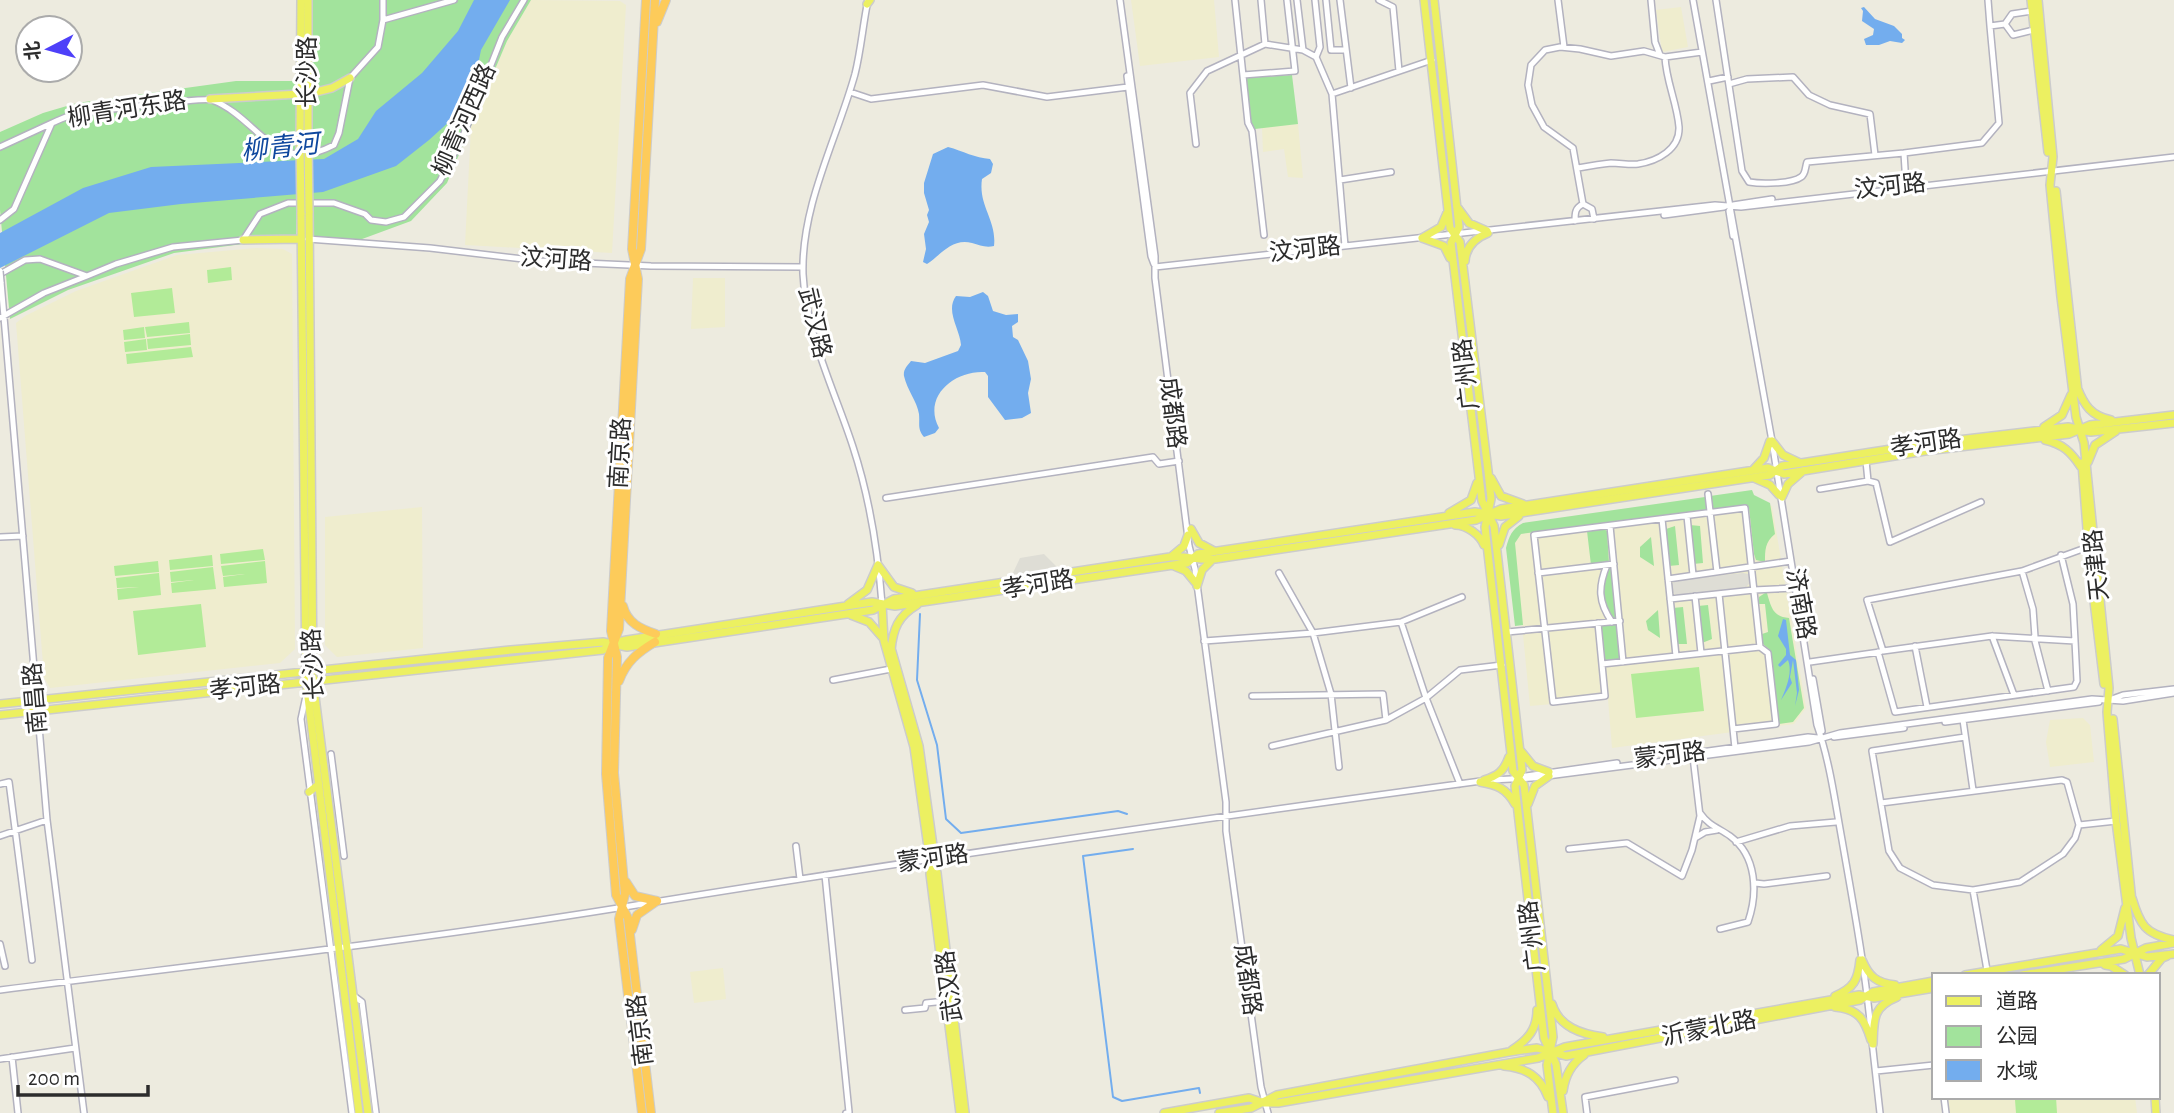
<svg xmlns="http://www.w3.org/2000/svg" width="2174" height="1113" font-family="'Alegreya Sans','Noto Sans SC',sans-serif">
	<style>
		.education { fill: #efedce }
		.green { fill: #a2e39c }
		.pitch { fill: #b2eb98 }
		.plaza { fill: #deddd5 }
		.water { fill: #73adee }
		.lines { fill: none; stroke-linecap: round; stroke-linejoin: round }
		.stream { stroke: #73adee; stroke-width: 2 }
		.minor-casing { stroke: #b3b2bf; stroke-width: 8 }
		.major-casing { stroke: #ccc; stroke-width: 10 }
		.highway-casing { stroke: #ccc; stroke-width: 10 }
		.minor { stroke: #fff; stroke-width: 5 }
		.major { stroke: #ecf061; stroke-width: 7 }
		.highway { stroke: #fdcb5a; stroke-width: 8 }
		.minor-bridge-casing { stroke: #b3b2bf; stroke-width: 8; stroke-linecap: butt }
		.major-bridge-casing { stroke: #ccc; stroke-width: 10; stroke-linecap: butt }
		.minor-bridge { stroke: #fff; stroke-width: 5 }
		.major-bridge { stroke: #ecf061; stroke-width: 7 }
		.labels { text-anchor: middle; dominant-baseline: central; stroke-width: 6; stroke-linejoin: round; paint-order: stroke }
		.street-label { font-size: 24px; fill: #2c2c2c; stroke: #fff }
		.water-label { font-size: 26px; font-style: italic; fill: #0e479e; stroke: #fff }
	</style>
	<rect width="100%" height="100%" fill="#edebdf"/>
	<!-- education -->
	<path class="education" d="M531 0 620 1 626 5 612 253 465 245 471 127 507 41Z
		M1131 0H1214L1219 57 1140 66Z
		M1681 7 1688 47 1662 52 1656 10Z
		M1298 124 1303 178 1288 177 1284 149 1263 152 1262 127Z
		M256 248 283 249 292 254 295 649 280 663 50 688 44 677 16 323 25 316 76 291 177 255Z
		M693 278H725V327L691 329Z
		M1752 499 1772 506 1806 708 1794 724 1612 748 1608 699 1530 706 1514 543 1521 533Z
		M422 507 423 648 337 657 325 645V517Z
		M2083 718 2090 725 2094 762 2050 767 2046 742 2050 720Z
		M723 968 726 999 694 1003 690 972Z
		M1946 1097H2135L2137 1113H1949Z"/>
	<!-- green -->
	<path class="green" d="M311 0H531L507 41 447 183 411 221 354 242 313 240Z
		M1292 75 1298 124 1255 129 1250 122 1245 78Z
		M236 81H297L296 244H243L174 253 68 290 10 319 0 210V132L43 113 77 103Z
		M1752 490 1754 495 1770 503 1775 534C1765 542 1765 550 1765 562L1756 560 1754 554 1749 508 1745 505 1712 510 1710 496Z
		M1705 497 1707 510 1521 534 1515 543 1523 625 1515 626 1506 548C1509 536 1512 529 1523 523Z
		M1690 525 1700 526 1703 563 1693 564Z
		M1675 526 1679 565 1669 566 1666 529Z
		M1604 529 1607 531 1609 563 1591 565 1587 531Z
		M1651 537 1654 566 1640 557V547Z
		M1607 568H1610L1612 571 1616 614 1615 618 1612 619C1603 604 1601 584 1607 568Z
		M1765 593H1767C1771 607 1773 617 1789 618L1804 708 1793 722 1779 724 1770 650 1763 644 1762 634 1768 632 1765 604H1759V597Z
		M1708 605 1712 639 1702 643 1698 606Z
		M1683 607 1687 644H1677L1673 608Z
		M1658 610 1660 638 1648 630 1646 621Z
		M1615 623 1617 625 1621 656 1619 659 1605 661 1601 627 1602 625Z"/>
	<!-- pitch -->
	<path class="pitch" d="M231 267 232 280 208 283 207 270Z
		M172 288 175 313 134 317 131 293Z
		M189 322 190 333 147 337 145 327Z
		M144 327 145 338 124 340 123 330Z
		M190 334 191 345 148 349 147 339Z
		M146 339 147 350 125 352 124 342Z
		M191 347 193 357 127 364 126 354Z
		M263 549 265 560 221 564 220 554Z
		M212 555 213 566 170 570 169 560Z
		M158 561 159 572 115 576 114 566Z
		M265 561 267 583 224 587 223 577 245 574 223 576 221 566Z
		M213 567 216 589 172 593 171 583 194 580 171 582 170 572Z
		M159 573 161 595 118 600 117 589 139 587 117 588 116 578Z
		M201 604 206 647 138 655 133 611Z
		M1699 667 1704 711 1636 718 1631 674Z
		M2034 1097H2056L2057 1113H2016L2015 1100Z"/>
	<!-- plaza -->
	<path class="plaza" d="M1044 554 1058 568 1012 575 1020 558Z
		M1743 573 1749 574 1751 578 1750 583 1745 588 1677 595 1671 592V585L1676 580Z"/>
	<!-- water -->
	<path class="water" d="M474 0H510L481 50 473 89 462 110 429 140 396 166 323 192 181 204 109 213 0 268V233L83 188 151 167 324 159 358 139 376 111 422 73 458 31Z
		M1864 7 1875 19 1894 26 1902 34V38L1905 40 1902 43 1890 41 1879 45H1866L1864 39 1873 35 1874 29 1862 21 1863 11 1861 8Z
		M948 147C963 151 975 158 990 159L993 164 991 173 982 179C978 206 997 220 994 246 985 248 980 245 972 243 952 238 942 254 927 264L923 262 926 249 924 234 929 222 927 215 929 210 924 193V183L933 154Z
		M983 292 988 296 993 311 1006 315 1018 314V322L1012 326 1013 337 1018 340 1028 361 1031 379 1028 393 1031 413 1022 418 1005 420 988 397V376L985 372C955 370 922 396 939 428L935 433 924 437C917 429 920 424 919 414 917 401 907 390 904 376 903 370 907 366 911 361L925 363 958 351 961 345C960 329 945 311 956 296L970 297Z
		M1783 619 1786 620 1790 655 1796 660 1799 690 1795 706 1797 693 1793 660 1790 677 1792 683 1781 700C1786 688 1793 673 1788 660L1780 667 1778 665 1786 655V649L1778 636Z"/>
	<g class="lines">
		<!-- stream -->
		<path class="stream" d="M920 614 917 680 937 745 946 819 961 833 1118 811 1127 814
			M1133 849 1083 856 1113 1097 1122 1101 1199 1088 1200 1093"/>
		<defs>
			<path id="minor" d="M868 0C863 24 861 50 855 74 837 139 801 205 803 274 806 335 835 391 853 447 870 499 878 551 882 604
				M1120 0 1155 256V278L1189 546 1195 569 1226 802V831L1261 1087 1268 1113
				M1235 0 1248 123 1252 131 1264 235
				M1261 0 1265 44
				M1297 0 1303 50
				M1315 0 1320 47 1316 57
				M1326 0 1331 50H1346
				M1340 0 1351 88
				M1379 0 1393 7 1399 71
				M1558 0 1564 47
				M1651 0 1655 42 1660 55
				M1693 0 1772 441 1817 725C1830 762 1835 802 1842 840 1853 903 1865 967 1871 1031
				M1716 0 1742 171 1749 182C1761 184 1792 184 1801 177 1806 174 1805 167 1807 162L1904 153
				M1988 0 1990 26
				M383 20V0
				M2005 24 2012 14 2032 11
				M1243 75 1295 71 1287 0
				M1127 76 1151 256 1154 264
				M1709 81 1728 77
				M1729 84 1747 79 1793 77 1809 95 1830 105 1870 114 1875 155
				M850 92 871 99 983 85 1047 97 1128 87
				M1332 94 1345 246
				M1196 144 1190 93 1207 71 1265 44 1303 50 1316 57 1332 94 1432 60
				M0 147 52 123
				M1578 168C1589 166 1600 164 1611 163 1620 163 1630 165 1638 164 1658 161 1680 149 1679 127 1677 103 1666 81 1665 57
				M1340 180 1391 172
				M1906 185 1904 153 1982 143 1999 123 1990 26 2005 24 2013 35 2034 30
				M1583 204 1573 148 1544 127 1532 105 1528 85 1531 65 1545 50 1560 47 1580 49 1611 56 1644 51 1665 57 1702 52
				M1733 205 1772 199
				M1729 211 1733 236
				M1664 215 1724 207
				M0 220 14 209 52 123C59 120 65 117 72 115 85 112 205 97 212 100 259 118 274 177 334 145L339 133 350 78 378 47 383 20 454 0
				M1575 221C1575 213 1575 208 1583 204L1592 209 1594 219
				M308 239 430 248 540 261 651 266 803 267
				M1155 267 1715 205 1741 207 2174 157
				M0 274 25 260 40 259 87 276 116 264 173 247 243 240 260 214 288 203H334L365 214 371 220 386 222 404 217 440 181 463 136 502 37 524 0
				M1 282 47 820 84 1113
				M0 318 44 293 87 276
				M1866 461 1868 481
				M1820 489 1868 481 1876 483 1890 542 1981 502
				M1708 494 1717 572
				M886 498 1153 457 1159 464 1179 461
				M1687 516 1693 575
				M1662 519 1676 656
				M1610 526 1623 662
				M0 537 23 536
				M2061 555 2073 604 2075 641 1992 636 1883 651 1867 600 2022 571 2088 547
				M1607 565C1598 587 1598 602 1612 622
				M2022 571 2033 609 2035 637
				M1279 573 1313 633 1331 694 1339 767
				M1538 573 1614 564
				M1668 579 1791 561
				M1719 594 1735 748
				M1695 596 1701 653
				M1670 599 1754 590 1795 588
				M1401 622 1426 698 1460 784
				M1598 623 1605 696 1553 702 1534 535 1745 508 1760 647 1602 664
				M1507 632 1620 621
				M1992 636 2014 695
				M2034 637 2048 691
				M1204 641 1313 633 1401 622 1462 597
				M1915 646 1927 707
				M1878 652 1895 712 2074 687 2077 681 2075 641
				M1810 662 1880 652
				M1813 679 1822 731
				M833 680 891 669
				M306 696 301 719 352 1113
				M1252 696 1383 694 1386 720
				M2112 699 2123 695 2174 689
				M1963 720 1973 790
				M1945 722 2099 702
				M1733 729 1776 724 1768 653 1760 647
				M1834 737 1904 728
				M1272 746 1386 720 1426 698 1460 670 1502 665
				M331 754 344 856
				M1665 757 1808 737 1818 738
				M1526 776 1617 763
				M1491 780 1532 778 1809 742 1840 733 2092 699 2123 701 2174 693
				M0 784 9 782 32 960
				M1881 803 2062 780 2067 782 2079 825 2075 838 2063 854 2020 882 1973 890 1933 885 1900 868 1889 851 1872 751 1965 737
				M1700 813C1709 826 1719 828 1730 836 1757 856 1758 893 1748 922L1720 929
				M2079 825 2116 821
				M0 836 47 820
				M1695 838 1705 832 1717 830
				M1736 842 1790 826 1836 822
				M796 846 800 879
				M1569 849 1627 843 1682 876 1692 850 1700 816 1693 757
				M825 875 849 1112 846 1113
				M1755 883 1764 884 1827 876
				M1973 890 1987 970
				M0 944 5 966
				M0 990C206 964 413 941 618 908 905 861 1193 820 1481 781
				M354 996 362 1002 376 1113
				M905 1010 925 1008 926 1003 946 1001
				M1872 1041 1880 1113
				M12 1057 18 1113
				M0 1059 75 1048
				M1876 1071 1934 1065
				M1944 1097 1946 1113
				M1587 1113 1585 1097 1675 1080"/>
			<path id="major" d="M308 0V143
				M1424 0 1450 228 1460 242 1488 471 1491 499 1485 527 1513 771 1524 785 1553 1037 1547 1065 1553 1113
				M1434 0 1459 227 1451 243 1482 501 1494 526 1522 770 1515 786 1544 1038 1556 1064 1563 1113
				M2031 0 2048 152
				M2038 0 2053 157 2050 185 2061 297 2076 417 2084 443 2109 688 2107 712 2116 821 2131 938 2140 975
				M867 4 870 0
				M308 94 332 88 350 78
				M210 99 300 94
				M300 143 301 0
				M2056 191 2078 392
				M1458 208 1469 223 1487 231
				M309 211 313 681 368 1113
				M301 213 306 681 359 1113
				M1422 238 1444 246 1450 258
				M1422 238 1441 227 1447 213
				M243 240 300 239
				M1465 261C1466 246 1475 238 1488 233
				M2077 387C2084 405 2091 416 2111 420
				M2044 427 2062 415 2071 395
				M2045 440C2063 444 2071 452 2081 467
				M1772 441 1783 455 1800 463
				M2088 462 2095 445 2116 431
				M2082 463 2090 568 2104 684
				M1753 470 1764 458 1770 441
				M1491 478 1501 496 1523 504
				M1754 478 1770 485 1779 495
				M1782 497 1788 484 1803 471
				M1449 513 1471 500 1477 483
				M1455 525C1467 525 1480 535 1484 545
				M1191 529 1199 543 1214 551
				M1499 545 1505 527 1519 516
				M1172 556 1184 546 1188 535
				M878 565 894 587 912 593
				M1174 566 1186 571 1195 582
				M1197 586 1202 570 1212 560
				M848 604 867 590 878 565
				M882 604 884 641 914 747 928 847 937 873 965 1113
				M851 615 869 622 883 638
				M891 648 919 746 933 846 930 874 960 1113
				M891 650C893 629 898 616 917 605
				M0 704 511 650 603 642 627 647 873 610 894 599 1170 557C1186 555 1198 561 1215 559L1476 520 1501 509 1768 468 1784 474 1925 451 2069 434 2090 425 2174 415
				M0 715 603 650 613 643 627 640 872 602 895 606 1187 563 1198 554 1475 512 1501 516 1770 475 1782 466 1924 444 2068 427 2091 432 2174 423
				M2113 719 2132 902
				M1520 750 1533 766 1549 772
				M1484 780C1498 776 1504 771 1509 757
				M1480 782C1497 785 1506 788 1515 804
				M309 792 318 785
				M1528 804 1535 786 1549 776
				M2132 898C2140 925 2145 934 2174 940
				M2101 950 2118 936 2125 908
				M1862 960C1869 977 1877 983 1895 985
				M2105 965 2111 966 2125 975
				M1965 975 2121 949 2147 957 2174 954
				M2022 975 2124 959 2146 948 2174 943
				M2148 975 2162 958 2167 956
				M1835 996C1854 988 1858 980 1860 960
				M1552 1004C1559 1027 1581 1034 1603 1037
				M1835 1007C1859 1009 1865 1020 1871 1040
				M1873 1044C1874 1020 1872 1007 1897 997
				M1512 1050C1528 1040 1537 1029 1537 1010
				M1504 1066C1526 1068 1540 1076 1548 1097
				M1563 1091C1565 1076 1571 1064 1584 1055
				M2155 1097 2156 1113
				M1164 1113 1249 1098 1264 1103H1278L1538 1058 1565 1047 1859 995 1874 998 1934 988
				M1219 1113 1251 1108 1277 1095 1509 1052 1537 1048 1566 1056 1860 1000 1873 992 1934 981"/>
			<path id="highway" d="M646 0 632 249 638 279 619 629 608 658 606 774 616 895 628 918 651 1113
				M657 22 666 0
				M623 606C627 623 641 629 656 634
				M619 681C626 662 638 652 655 642
				M626 882 635 896 657 901
				M632 930 637 915 657 901
				M642 1113 619 919 625 894 614 773 617 657 611 631 630 279 641 249 655 0"/>
		</defs>
		<!-- minor casing -->
		<use href="#minor" class="minor-casing"/>
		<!-- major casing -->
		<use href="#major" class="major-casing"/>
		<!-- highway casing -->
		<use href="#highway" class="highway-casing"/>
		<!-- minor -->
		<use href="#minor" class="minor"/>
		<!-- major -->
		<use href="#major" class="major"/>
		<!-- highway -->
		<use href="#highway" class="highway"/>
		<defs>
			<path id="minor-bridge" d="M0 271 1 282"/>
			<path id="major-bridge" d="M300 143 301 213
				M308 143 309 211"/>
		</defs>
		<!-- minor-bridge casing -->
		<use href="#minor-bridge" class="minor-bridge-casing"/>
		<!-- major-bridge casing -->
		<use href="#major-bridge" class="major-bridge-casing"/>
		<!-- minor-bridge -->
		<use href="#minor-bridge" class="minor-bridge"/>
		<!-- major-bridge -->
		<use href="#major-bridge" class="major-bridge"/>
	</g>
	<g class="labels">
		<!-- street labels -->
		<g class="street-label">
			<text transform="translate(308 72) rotate(-90)">长沙路</text>
			<text transform="translate(127 110) rotate(-9)">柳青河东路</text>
			<text transform="translate(465 120) rotate(-66)">柳青河西路</text>
			<text transform="translate(1890 187) rotate(-6)">汶河路</text>
			<text transform="translate(1305 250) rotate(-6)">汶河路</text>
			<text transform="translate(556 260) rotate(4)">汶河路</text>
			<text transform="translate(814 323) rotate(77)">武汉路</text>
			<text transform="translate(1467 374) rotate(-97)">广州路</text>
			<text transform="translate(1172 413) rotate(83)">成都路</text>
			<text transform="translate(1926 444) rotate(-8)">孝河路</text>
			<text transform="translate(621 453) rotate(-87)">南京路</text>
			<text transform="translate(2097 565) rotate(-96)">天津路</text>
			<text transform="translate(1038 585) rotate(-9)">孝河路</text>
			<text transform="translate(1800 604) rotate(80)">济南路</text>
			<text transform="translate(314 664) rotate(-93)">长沙路</text>
			<text transform="translate(245 688) rotate(-6)">孝河路</text>
			<text transform="translate(36 698) rotate(-95)">南昌路</text>
			<text transform="translate(1670 756) rotate(-7)">蒙河路</text>
			<text transform="translate(933 859) rotate(-8)">蒙河路</text>
			<text transform="translate(1533 936) rotate(-97)">广州路</text>
			<text transform="translate(1247 980) rotate(82)">成都路</text>
			<text transform="translate(950 986) rotate(-97)">武汉路</text>
			<text transform="translate(1709 1029) rotate(-11)">沂蒙北路</text>
			<text transform="translate(641 1030) rotate(-97)">南京路</text>
		</g>
		<!-- water labels -->
		<g class="water-label">
			<text transform="translate(280 148) rotate(-6)">柳青河</text>
		</g>
	</g>
	<!-- legend -->
	<rect x="1932" y="973" width="228" height="126" fill="#ffffff" stroke="#ababab" stroke-width="2"/>
	<rect x="1946" y="996" width="35" height="10" fill="#ecf061" stroke="#ababab" stroke-width="2"/>
	<text x="1996" y="1008" font-size="21" fill="#2c2c2c">道路</text>
	<rect x="1946" y="1026" width="35" height="21" fill="#a2e39c" stroke="#ababab" stroke-width="2"/>
	<text x="1996" y="1043" font-size="21" fill="#2c2c2c">公园</text>
	<rect x="1946" y="1060" width="35" height="21" fill="#73adee" stroke="#ababab" stroke-width="2"/>
	<text x="1996" y="1078" font-size="21" fill="#2c2c2c">水域</text>
	<!-- north arrow -->
	<g transform="translate(49 49) rotate(264)"><circle r="33" fill="#ffffff" stroke="#ababab" stroke-width="2"/>
	<path d="M0-5L12 26L0 18L-12 26Z" fill="#4e40f9"/>
	<text y="-10" font-size="19" font-weight="bold" text-anchor="middle" fill="#2c2c2c">北</text>
	</g>
	<!-- scale -->
	<path d="M18 1085v10h130v-10" fill="none" stroke="#2c2c2c" stroke-width="3.5"/>
	<text x="28" y="1085" font-size="21" fill="#2c2c2c" stroke="#ffffff" stroke-width="5" paint-order="stroke">200 m</text>
</svg>
